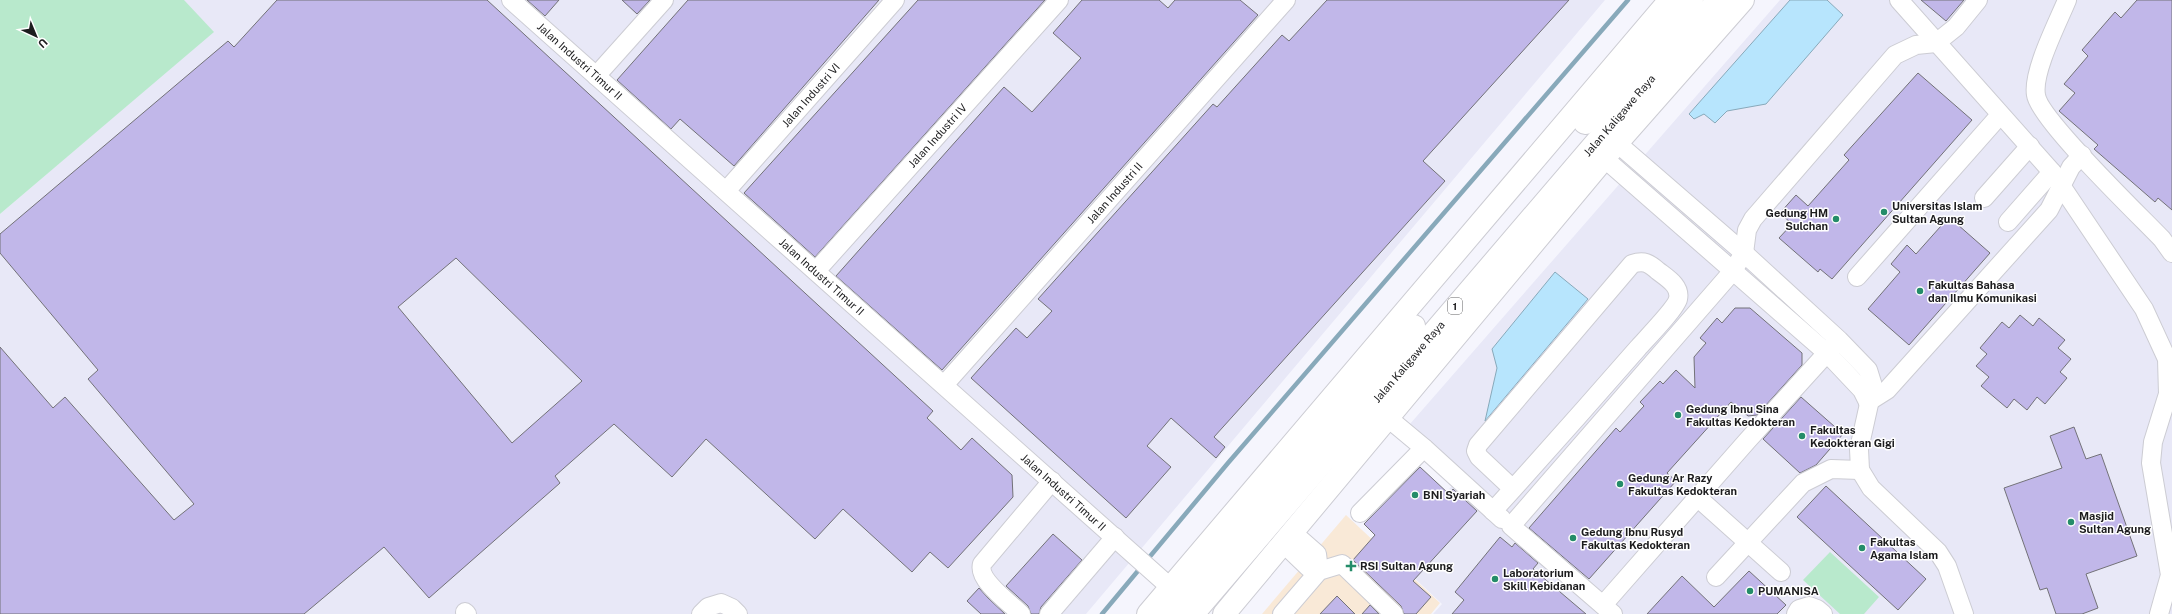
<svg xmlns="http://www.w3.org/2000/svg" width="2172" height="614" font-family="'Public Sans',sans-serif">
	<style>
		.built { fill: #e8e8f7 }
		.medical { fill: #f9e9d7 }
		.green { fill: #b8e9cc }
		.water { fill: #b7e5fd; stroke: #88a9ba }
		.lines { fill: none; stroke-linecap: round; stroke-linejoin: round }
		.stream { stroke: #88a9ba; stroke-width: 4.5 }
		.building { fill: #c1b7e9; stroke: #737278; fill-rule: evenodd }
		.minor-casing { stroke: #ccccd3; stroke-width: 20 }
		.highway-casing { stroke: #ccccd3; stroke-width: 24 }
		.minor { stroke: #fff; stroke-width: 18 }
		.highway { stroke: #fff; stroke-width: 22 }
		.poi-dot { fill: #248c69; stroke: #fff; stroke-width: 1.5 }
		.labels { text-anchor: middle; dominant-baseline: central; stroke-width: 3; stroke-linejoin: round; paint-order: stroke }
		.shield { fill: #fff; stroke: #606062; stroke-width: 1 }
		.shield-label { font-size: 10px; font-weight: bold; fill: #1c1c1e }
		.street-label { font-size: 11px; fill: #1c1c1e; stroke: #fff }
		.poi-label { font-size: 11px; font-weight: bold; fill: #1c1c1e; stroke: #fff; text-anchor: start }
	</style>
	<rect width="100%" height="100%" fill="#f5f5fd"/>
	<!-- built -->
	<path class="built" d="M183 0H1605L1086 614H0V214L213 32Z
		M1780 0H2172V614H1433L1442 604 1389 554 1462 475 1410 424Z"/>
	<!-- medical -->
	<path class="medical" d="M1346 515 1440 603 1431 614H1262Z"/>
	<!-- green -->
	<path class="green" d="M0 0H184L214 32 0 214Z
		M1830 552 1879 597 1864 614H1840L1803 580Z"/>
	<!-- water -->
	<path class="water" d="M1790 0H1827L1843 15 1766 104 1727 111 1715 123 1704 114 1694 119 1689 114Z
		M1555 272 1588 299 1485 421 1497 368 1492 349Z"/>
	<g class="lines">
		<!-- stream -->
		<path class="stream" d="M1147 560 1228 463 1628 0
			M1102 614 1142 566"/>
	</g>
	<!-- building -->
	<path class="building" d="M277 0H487L933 411 927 418 961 450 972 438 1012 475 1013 497 948 568 930 552 912 572 843 509 815 539 706 439 672 477 614 424 555 476 560 483 429 598 384 547 304 614H0V347L53 408 65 397 174 520 194 504 88 379 98 370 0 253V234L228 41 234 47ZM456 258 582 381 512 443 398 307Z
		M527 0H559L545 16Z
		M622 0H650L637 14Z
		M688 0H879L734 166 680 119 671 129 617 80Z
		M918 0H1045L815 257 744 193Z
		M1082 0H1159L1168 8 1175 0H1240L1258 15 942 370 836 276 1004 87 1032 112 1081 58 1053 33Z
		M1327 0H1569L1423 161 1445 181 1214 437 1225 447 1216 458 1171 418 1147 446 1171 467 1126 518 971 378 1016 328 1027 338 1052 311 1038 299 1213 104 1217 107 1282 35 1289 41Z
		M1921 0H1964L1946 21Z
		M2137 0H2172V210L2158 198 2155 202 2094 149 2098 145 2059 111 2075 93 2064 84 2088 56 2082 50 2115 12 2121 18Z
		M1918 73 1972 120 1832 279 1820 269 1818 272 1779 238 1792 224 1780 213 1796 195 1808 206 1849 160 1844 155Z
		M1949 217 1990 253 1909 345 1868 309 1900 272 1891 264 1907 245 1916 254Z
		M1735 308H1750L1802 353V365L1757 415 1748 416 1731 402 1667 473 1676 481 1589 579 1529 528 1616 428 1620 432 1644 406 1640 402 1660 381 1663 384 1676 370 1695 388 1694 357 1706 343 1700 338 1717 318 1722 323Z
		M2020 315 2033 326 2039 318 2065 340 2058 348 2071 359 2060 372 2067 378 2045 404 2037 397 2027 410 2014 399 2007 408 1981 386 1989 377 1976 366 1987 354 1980 348 2002 322 2009 328Z
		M1801 397 1843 434 1816 465 1800 473 1763 439Z
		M2074 427 2086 459 2101 454 2137 556 2086 574 2098 608 2082 614H2056L2047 588 2040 590 2004 488 2062 468 2050 436Z
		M1420 467 1449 494 1453 489 1477 511 1413 581 1431 597 1416 614H1404L1401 606 1353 560 1375 535 1364 524Z
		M1826 486 1926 579 1898 610 1797 517Z
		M1053 534 1082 560 1041 607 1039 614H1031L1028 606 1006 586Z
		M1500 537 1512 547 1515 543 1538 563 1533 569 1586 614H1452L1464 600 1455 592Z
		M1749 571 1786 605 1777 614H1647L1682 576 1714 607Z
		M979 588 988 598 1005 614H981L967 601Z
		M1337 596 1355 614H1320Z
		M1370 605 1379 614H1362Z"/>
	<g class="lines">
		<defs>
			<g id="minor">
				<path id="s1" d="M511 0 1170 587"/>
				<path d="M1899 0 2052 172 2144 309 2167 359 2168 394 2153 442 2151 463 2170 575 2159 614"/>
				<path d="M2067 0C2058 22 2032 72 2036 95 2039 119 2140 216 2162 239L2172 253"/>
				<path d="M596 76 664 0"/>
				<path d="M1617 143 1744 253 1839 340 1868 370 1873 386 1859 449 1860 470 1871 488 1938 552 1947 566 1964 614"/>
				<path d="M1605 159 1827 353 1862 390 1868 402"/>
				<path id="s2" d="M726 191 895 0"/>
				<path d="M1984 198 2030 146"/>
				<path d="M2008 222 2052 172"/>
				<path id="s3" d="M816 271 1059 0"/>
				<path d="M1857 277 2000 115"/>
				<path id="s4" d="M944 385 1286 0"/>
				<path d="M1868 402 1887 390 2049 210 2071 167 2082 155"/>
				<path d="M1388 418 1424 448 1502 519"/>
				<path d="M1697 497 1781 572"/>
				<path d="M1493 511C1542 457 1590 403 1638 348 1646 339 1676 308 1678 299 1681 286 1667 278 1658 271 1649 263 1644 260 1632 264L1478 445 1476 451 1479 457 1513 489"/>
				<path d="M1360 513 1424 448"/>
				<path d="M1292 532 1317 554 1319 571"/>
				<path d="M1283 543 1308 567 1319 571"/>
				<path d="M1716 577 1803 483 1831 469 1860 470"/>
				<path d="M1603 605 1747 441 1835 344"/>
				<path d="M465 612 467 614"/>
				<path d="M701 614 708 607 721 603 732 608 738 614"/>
				<path d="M1021 614C1010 603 977 580 982 564L1052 481"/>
				<path d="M1049 614 1115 537"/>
				<path d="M1282 614 1319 571 1342 564 1394 614"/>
				<path d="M1613 614 1511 526 1732 272 1744 253 1747 230 1753 219 1895 55 1916 45 1936 43 1956 27 1978 0"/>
				<path d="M1796 614 1799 609 1809 606 1817 609 1823 614"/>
			</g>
			<g id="highway">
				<path d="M1585 123 1692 0"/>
				<path d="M1148 614 1670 0"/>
				<path d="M1172 614 1414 326"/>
				<path id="s5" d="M1193 614 1718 0"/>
				<path d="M1224 614 1617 143 1743 0"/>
			</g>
		</defs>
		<!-- minor casing -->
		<use href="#minor" class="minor-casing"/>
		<!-- highway casing -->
		<use href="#highway" class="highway-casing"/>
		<!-- minor -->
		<use href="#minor" class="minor"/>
		<!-- highway -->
		<use href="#highway" class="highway"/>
	</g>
	<!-- markers -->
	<g class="poi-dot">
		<circle cx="1884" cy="212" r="4"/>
		<circle cx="1836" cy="219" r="4"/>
		<circle cx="1920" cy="291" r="4"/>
		<circle cx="1678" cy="415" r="4"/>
		<circle cx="1802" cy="436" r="4"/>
		<circle cx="1620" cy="484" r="4"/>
		<circle cx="1415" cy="495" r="4"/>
		<circle cx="2071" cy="522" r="4"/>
		<circle cx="1573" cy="538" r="4"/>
		<circle cx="1862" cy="548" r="4"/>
		<path d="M1349 560h4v4h4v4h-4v4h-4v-4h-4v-4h4z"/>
		<circle cx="1495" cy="579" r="4"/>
		<circle cx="1750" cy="591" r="4"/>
	</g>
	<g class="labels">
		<!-- shield labels -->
		<rect class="shield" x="1448" y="298" width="14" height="16" rx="3"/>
		<g class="shield-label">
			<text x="1455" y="306">1</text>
		</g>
		<!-- street labels -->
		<g class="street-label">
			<text stroke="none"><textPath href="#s1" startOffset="92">Jalan Industri Timur II</textPath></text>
			<text stroke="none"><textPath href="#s2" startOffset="128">Jalan Industri VI</textPath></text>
			<text stroke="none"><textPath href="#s5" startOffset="656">Jalan Kaligawe Raya</textPath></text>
			<text stroke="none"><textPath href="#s3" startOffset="182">Jalan Industri IV</textPath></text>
			<text stroke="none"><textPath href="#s4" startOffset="257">Jalan Industri II</textPath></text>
			<text stroke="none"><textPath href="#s1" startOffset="416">Jalan Industri Timur II</textPath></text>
			<text stroke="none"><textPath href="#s5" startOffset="332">Jalan Kaligawe Raya</textPath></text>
			<text stroke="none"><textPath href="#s1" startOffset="740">Jalan Industri Timur II</textPath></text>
		</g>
		<!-- poi labels -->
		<g class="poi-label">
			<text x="1892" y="206">Universitas Islam<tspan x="1892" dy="13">Sultan Agung</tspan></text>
			<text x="1828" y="213" text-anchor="end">Gedung HM<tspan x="1828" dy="13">Sulchan</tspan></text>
			<text x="1928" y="285">Fakultas Bahasa<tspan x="1928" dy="13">dan Ilmu Komunikasi</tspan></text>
			<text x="1686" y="409">Gedung Ibnu Sina<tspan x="1686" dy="13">Fakultas Kedokteran</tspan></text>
			<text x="1810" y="430">Fakultas<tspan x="1810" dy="13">Kedokteran Gigi</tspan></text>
			<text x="1628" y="478">Gedung Ar Razy<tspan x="1628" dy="13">Fakultas Kedokteran</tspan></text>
			<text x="1423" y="495">BNI Syariah</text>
			<text x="2079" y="516">Masjid<tspan x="2079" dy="13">Sultan Agung</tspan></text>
			<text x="1581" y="532">Gedung Ibnu Rusyd<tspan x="1581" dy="13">Fakultas Kedokteran</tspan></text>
			<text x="1870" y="542">Fakultas<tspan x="1870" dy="13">Agama Islam</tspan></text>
			<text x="1360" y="566">RSI Sultan Agung</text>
			<text x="1503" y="573">Laboratorium<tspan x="1503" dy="13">Skill Kebidanan</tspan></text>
			<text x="1758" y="591">PUMANISA</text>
		</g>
	</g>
	<!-- north arrow -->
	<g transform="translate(36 36) rotate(136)" stroke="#ffffff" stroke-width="3" paint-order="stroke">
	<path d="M0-3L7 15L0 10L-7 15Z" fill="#1c1c1e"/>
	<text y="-6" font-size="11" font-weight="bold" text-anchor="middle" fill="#1c1c1e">U</text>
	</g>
</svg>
